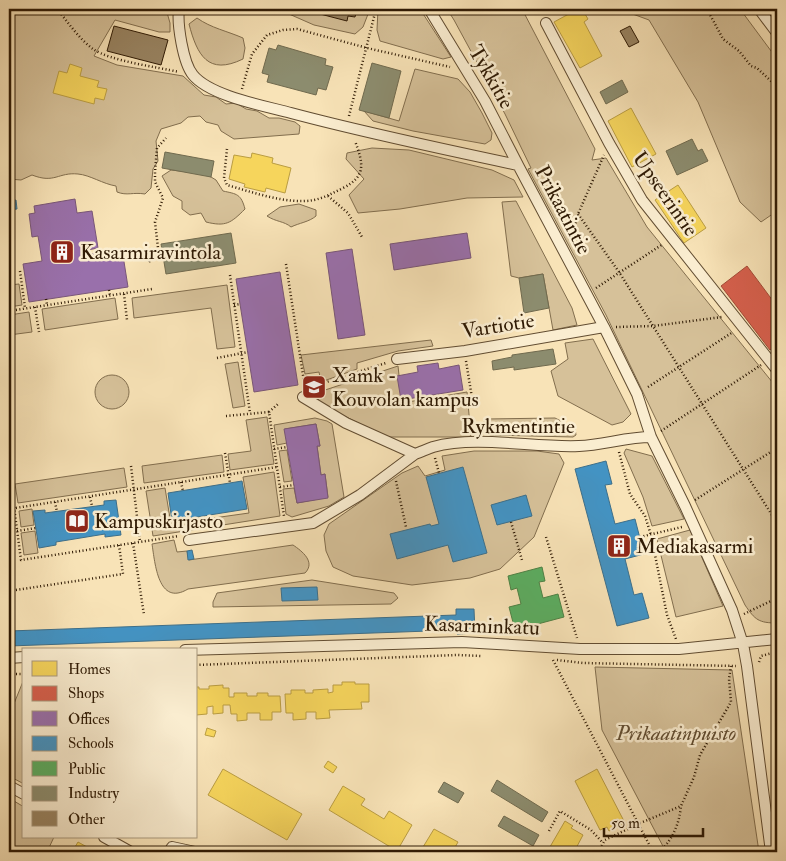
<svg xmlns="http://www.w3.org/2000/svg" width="786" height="861" font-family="'IM FELL Double Pica',serif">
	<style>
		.green { fill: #d6c199; stroke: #826e4e }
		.homes { fill: #f6d55c; stroke: #ba9d42 }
		.shops { fill: #d6604d; stroke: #a44b37 }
		.offices { fill: #9970ab; stroke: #795679 }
		.schools { fill: #4393c3; stroke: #3d6f8a }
		.public { fill: #5aae61; stroke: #4d8245 }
		.industry { fill: #8c8c6e; stroke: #706a4e }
		.building { fill: #988361; stroke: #2f1a04 }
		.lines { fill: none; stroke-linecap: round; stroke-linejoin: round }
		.street-casing { stroke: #614c31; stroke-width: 12 }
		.path { stroke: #2f1a04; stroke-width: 2.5; stroke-dasharray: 1 2.5; stroke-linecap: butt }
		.street { stroke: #faedd0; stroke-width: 10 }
		.labels { text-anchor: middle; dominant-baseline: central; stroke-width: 5; stroke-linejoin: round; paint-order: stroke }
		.street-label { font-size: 21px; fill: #2f1a04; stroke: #faedd0 }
		.poi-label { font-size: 21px; fill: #2f1a04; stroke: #faedd0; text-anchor: start }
		.park-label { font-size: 21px; font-style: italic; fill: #614c31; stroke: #faedd0 }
	</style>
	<rect width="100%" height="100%" fill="#f8e3b7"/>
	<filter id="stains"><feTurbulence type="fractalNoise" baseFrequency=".004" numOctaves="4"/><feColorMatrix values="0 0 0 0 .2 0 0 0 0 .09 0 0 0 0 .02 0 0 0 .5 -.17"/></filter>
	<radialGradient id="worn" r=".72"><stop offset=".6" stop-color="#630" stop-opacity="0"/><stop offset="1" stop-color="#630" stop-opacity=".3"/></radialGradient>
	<!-- green -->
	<path class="green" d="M9 9H166L170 23V32H159L115 20 94 56 117 65 183 76 204 95 216 97 226 104 236 103 246 109 257 111 269 118H279L295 122 300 126 299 134 234 139 221 131 218 125 206 122 200 116 188 117 181 123 161 129 156 141 158 161 153 169 151 188 145 194C133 192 127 196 117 192L116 186C103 184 90 175 78 174 58 172 55 184 32 175L21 180 9 179Z
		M274 9H370L363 27 355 34 314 25 289 14 274 11Z
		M378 9H420L451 57 443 59 380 41 377 30Z
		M447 9H522L595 149 592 160 606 158 647 227 777 388V623C759 623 755 620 745 605L606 315 528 169 531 168 505 114 454 20Z
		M619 9H740L777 59V211L761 222 740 202 698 102 649 20Z
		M197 18C211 28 227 31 243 38L245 48 243 59C208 76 197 55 189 24Z
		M415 69 458 79 470 92 482 113 492 133 491 140 485 144 413 131 373 121 364 111 399 121Z
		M372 148 409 150 492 170 514 180 523 197 467 198 400 209 358 213 349 195 364 179 346 159 347 153Z
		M171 170 206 174 216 180 223 191C237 194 241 194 245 209 231 223 226 227 206 222L201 213 190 215 182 209V201L173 196 162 176Z
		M516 201 572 308 577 325 553 330 543 274 519 278 511 276 502 202Z
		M299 204 316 210V216C309 222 299 223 291 227 284 221 276 222 267 216L280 207Z
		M19 284 22 305 9 307V285Z
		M227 285 235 347 217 349 211 308 134 318 132 298Z
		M115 298 118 319 45 330 42 309Z
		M29 312 32 332 9 335V315Z
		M593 339 631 414 623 422 612 425 558 396 551 371 568 359 565 343Z
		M431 340 433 346 398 351 357 363V369L321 382 319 372 305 374 301 355Z
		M238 362 245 406 233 408 225 364Z
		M398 366 402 403 467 392 471 437H387L320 404 317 395 319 392Z
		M95 392a17 17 0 1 1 34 0a17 17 0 1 1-34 0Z
		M267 417 274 464 230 470 228 454 251 451 246 420Z
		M315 418 327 421 332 424 344 497 329 506 292 517 286 514 283 489 294 488 297 503 328 497 325 474 321 475 317 446H320L316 424 285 429 287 443 277 445 274 425Z
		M555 418 575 428 576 435 573 437 490 435C482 434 480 426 486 419Z
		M626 449 652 456 684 519 652 526 643 497 624 453Z
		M287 450 292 481 284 482 279 451Z
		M474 451H537L559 454 564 463 534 537 500 569 470 578 412 585 353 576 333 567 326 551 324 535 329 524 402 473 418 466 425 476 445 470 442 456Z
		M222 455 224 472 144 483 142 466Z
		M124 468 127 487 18 503 15 484Z
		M274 472 280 516 153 536 146 491 165 488 171 524 249 513 243 477Z
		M32 509 34 525 21 527 19 511Z
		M690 530 723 606 676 617 657 539Z
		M35 531 38 553 24 555 21 533Z
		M174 540 177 552 187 551 189 560 293 545C302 551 316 562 305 573L188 589C158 607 155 563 152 544Z
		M312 580 394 593 398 598 391 604 213 607V602L217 593Z
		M595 667 732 670 759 852H666L602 730Z
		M24 679V784L9 776V716Z
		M9 798 24 807V837H54L47 852H9Z"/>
	<!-- homes -->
	<path class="homes" d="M578 9H582L588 19 584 22 602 56 580 68 554 22Z
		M70 64 82 68 80 76 99 81 97 87 107 89 104 100 95 98 94 104 53 93 59 71 67 73Z
		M631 108 656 154 632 167 608 121Z
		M252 153 273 158 272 163 291 168 285 193 266 188 265 192 244 187 245 184 229 179 234 155 251 158Z
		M678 185 706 228 684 243 655 200Z
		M342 682H355V684H369V702H361L362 709 329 710 330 718 316 719V712H306V719L293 720V713H286L285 694H291V690H305V693H313V690L328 689V693L333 692V685H342Z
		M223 685V688H229V697H234V693H247V696H257V693H268V696H280L281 712H272V720H260V713H247V720L237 721V714H231L230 705H223V713L213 714V706L207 707V714L196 715V687H199V689H209V686Z
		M207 728 216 731 214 737 205 735Z
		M328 761 337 767 333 773 324 767Z
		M223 769 302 814 287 840 208 795Z
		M597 769 625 823 609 831 607 827 600 830 575 781Z
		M343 786 365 799 361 805 384 819 389 811 412 825 397 851 329 810Z
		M565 821 573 826 571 828 583 835 574 852H547Z
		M434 829 458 842 453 851 455 852H420Z
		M78 842 96 852H72Z"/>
	<!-- shops -->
	<path class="shops" d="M747 266 773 301 777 297V350L775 346 770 350 721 286Z"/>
	<!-- offices -->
	<path class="offices" d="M75 199 77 213 92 211 98 248 82 251 83 255 122 249 128 287 29 302 23 264 42 261 38 236 32 237 29 214 35 213 34 206Z
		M467 233 471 258 394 270 390 244Z
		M352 249 365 335 338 339 326 253Z
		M280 272 298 385 254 392 236 279Z
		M438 363 439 369 459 365 463 390 401 400 397 376 418 372 417 366Z
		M316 424 320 446H317L321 475 325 474 328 498 297 503 284 429Z"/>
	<!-- schools -->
	<path class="schools" d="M16 200 17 209 9 210V201Z
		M606 461 612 484 605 485 615 524 635 519 644 554 625 559 634 595 642 593 649 618 617 626 575 469Z
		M463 467 487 553 453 562 448 545 397 559 390 534 430 524 431 526 439 524 426 477Z
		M242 481 247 509 172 521 168 493Z
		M526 495 532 516 497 525 491 505Z
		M116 500 121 535 105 537V534L56 542V545L39 548 33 511 45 510V513L104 505V501Z
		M192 550 194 559 188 560 187 551Z
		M317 587 318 600 282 601 281 588Z
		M456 609H474L475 633 457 634V630L9 646V631L456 615Z"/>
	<!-- public -->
	<path class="public" d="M542 567 545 581 539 582 543 598 558 594 564 617 515 630 509 607 521 604 517 588 511 590 508 576Z"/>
	<!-- industry -->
	<path class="industry" d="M278 45 326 59 325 65 333 67 326 90 318 88 316 95 267 82 269 75 262 73 269 48 276 50Z
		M372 63 401 71 389 118 359 110Z
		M622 80 628 92 606 104 600 92Z
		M692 139 698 151 702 149 708 161 677 175 666 151Z
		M165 152 214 161 211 177 162 168Z
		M231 233 236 263 166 274 161 244Z
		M543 274 549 308 524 313 519 278Z
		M553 349 556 364 514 370V367L493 370 492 361 512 357V355Z
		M497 780 548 812 542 822 491 791Z
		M444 782 464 793 458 803 438 792Z
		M504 816 539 835 533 846 498 826Z"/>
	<!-- building -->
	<path class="building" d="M301 9H357L355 17 348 16 347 21Z
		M114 26 168 40 161 65 107 51Z
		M630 26 639 42 629 47 620 31Z"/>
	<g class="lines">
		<defs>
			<path id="street" d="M179 9C177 24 183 63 193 75 210 96 265 106 291 113 366 133 442 149 518 165L604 327 637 394 651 437 685 506 732 610 743 644 747 666 771 852
				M429 9 485 101 518 165
				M759 9 777 33
				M546 23 609 143 642 200 777 370
				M397 359 465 351 604 327
				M415 454C421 452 427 449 433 447 477 435 533 448 579 446 603 445 627 437 651 437
				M189 540 313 523 360 495 415 454 346 423 303 397
				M185 650 462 642 580 649H679L777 639
				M9 658 24 657
				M9 786 24 794
				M104 837 131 852
				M169 852 172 847 195 852"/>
		</defs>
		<!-- street casing -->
		<use href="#street" class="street-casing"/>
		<!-- path -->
		<path class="path" d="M57 9C68 22 79 39 93 49 110 61 157 67 179 72
			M707 9 723 39 739 51 751 66 757 68 772 82 777 84
			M242 89 252 54 267 35 283 30 297 29 367 48 450 67
			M349 116 376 9
			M227 149 224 178 227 185C252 192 288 205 314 200 324 198 333 193 343 188 367 176 363 163 355 141
			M328 196 348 213 362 237
			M578 214 619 272 777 523
			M571 240 578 214 604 155
			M149 262 158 248 155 222 163 198 155 182V172L157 148 166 138
			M286 264 305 388
			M20 271 25 308
			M230 275 250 413
			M596 288 663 244
			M109 290 110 296
			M124 294 127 320
			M46 299 47 305
			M234 305 240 304
			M35 307 39 332
			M9 311 152 289
			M616 327 653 326 722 317
			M217 358 248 352
			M466 361 473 404
			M311 387 386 363
			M648 387 733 332
			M269 412 278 404
			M226 416 269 412 284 516
			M661 431 761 365
			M274 449 287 447
			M619 452 630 494 645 516 651 535 667 615 676 639
			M225 453 230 483
			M435 458 439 473
			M131 466 140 542
			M9 469 21 560 179 536
			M396 481 406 527
			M181 482 183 491
			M280 487 294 485
			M90 497 92 506
			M695 500 777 448
			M55 502 57 512
			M9 509 277 467
			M511 522 522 560
			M17 531 36 528
			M546 537 577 638
			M640 537 682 527
			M133 543 144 615
			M9 591 123 574 119 545
			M744 614 777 598
			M553 660 653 852
			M557 660 583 663 736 666
			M759 662 761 656 776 652
			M196 665 457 655 482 656
			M9 674H24
			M775 779 777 798
			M549 831 560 811 591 830 603 843
			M598 852 605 840 638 824 681 806 694 777 700 755 731 702 729 679 731 666
			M660 852C673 838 679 825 681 806"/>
		<!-- street -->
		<use href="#street" class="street"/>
	</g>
	<!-- icons -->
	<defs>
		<symbol id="building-square" viewBox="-11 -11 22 22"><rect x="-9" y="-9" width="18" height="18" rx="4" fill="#8f2418" stroke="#faedd0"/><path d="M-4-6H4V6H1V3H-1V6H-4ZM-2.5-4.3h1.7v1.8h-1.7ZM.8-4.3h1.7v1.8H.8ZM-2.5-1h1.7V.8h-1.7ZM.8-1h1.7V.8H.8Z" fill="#fff"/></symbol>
		<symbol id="university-square" viewBox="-11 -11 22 22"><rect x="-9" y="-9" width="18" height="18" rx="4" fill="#8f2418" stroke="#faedd0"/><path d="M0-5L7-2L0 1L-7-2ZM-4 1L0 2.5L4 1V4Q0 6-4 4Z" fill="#fff"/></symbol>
		<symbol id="library-square" viewBox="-11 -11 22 22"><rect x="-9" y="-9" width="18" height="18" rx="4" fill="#8f2418" stroke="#faedd0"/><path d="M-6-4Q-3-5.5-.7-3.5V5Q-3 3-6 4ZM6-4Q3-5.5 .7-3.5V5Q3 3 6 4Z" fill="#fff"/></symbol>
	</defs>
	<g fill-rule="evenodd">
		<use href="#building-square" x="48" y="238" width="28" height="28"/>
		<use href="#university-square" x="300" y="373" width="28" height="28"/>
		<use href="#library-square" x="63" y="507" width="28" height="28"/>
		<use href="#building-square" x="605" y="532" width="28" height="28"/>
	</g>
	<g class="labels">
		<!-- street labels -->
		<g class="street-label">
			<text transform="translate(491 77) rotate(60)">Tykkitie</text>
			<text transform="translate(665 194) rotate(55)">Upseerintie</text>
			<text transform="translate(563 210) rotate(62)">Prikaatintie</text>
			<text transform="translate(498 326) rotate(-9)">Vartiotie</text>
			<text x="518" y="426">Rykmentintie</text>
			<text transform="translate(482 626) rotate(2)">Kasarminkatu</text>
		</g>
		<!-- poi labels -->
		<g class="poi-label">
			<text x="80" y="252">Kasarmiravintola</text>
			<text x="332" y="375">Xamk -<tspan x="332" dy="24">Kouvolan kampus</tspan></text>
			<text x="94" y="521">Kampuskirjasto</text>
			<text x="636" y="546">Mediakasarmi</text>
		</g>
		<!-- park labels -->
		<g class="park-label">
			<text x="676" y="733">Prikaatinpuisto</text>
		</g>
	</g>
	<!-- margin -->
	<rect width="786" height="861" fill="none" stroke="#f8e3b7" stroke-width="30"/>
	<rect x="10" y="10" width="766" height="841" fill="none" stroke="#2f1a04" stroke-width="2.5"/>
	<rect x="15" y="15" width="756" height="831" fill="none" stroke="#2f1a04"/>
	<!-- legend -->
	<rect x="22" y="648" width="175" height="190" fill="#faedd0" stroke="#a9997e"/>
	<rect x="32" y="661" width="25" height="15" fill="#f6d55c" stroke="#a9997e"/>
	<text x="68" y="674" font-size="15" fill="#2f1a04">Homes</text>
	<rect x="32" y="686" width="25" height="15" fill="#d6604d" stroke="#a9997e"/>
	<text x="68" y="698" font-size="15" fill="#2f1a04">Shops</text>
	<rect x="32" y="711" width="25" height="15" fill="#9970ab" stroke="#a9997e"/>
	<text x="68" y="724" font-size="15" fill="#2f1a04">Offices</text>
	<rect x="32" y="736" width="25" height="15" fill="#4393c3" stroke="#a9997e"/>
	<text x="68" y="748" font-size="15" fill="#2f1a04">Schools</text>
	<rect x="32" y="761" width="25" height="15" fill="#5aae61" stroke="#a9997e"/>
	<text x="68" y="774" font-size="15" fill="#2f1a04">Public</text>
	<rect x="32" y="786" width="25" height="15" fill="#8c8c6e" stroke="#a9997e"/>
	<text x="68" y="798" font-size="15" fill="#2f1a04">Industry</text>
	<rect x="32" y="811" width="25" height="15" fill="#988361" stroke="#a9997e"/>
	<text x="68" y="824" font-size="15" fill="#2f1a04">Other</text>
	<!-- scale -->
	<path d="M604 828v8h99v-8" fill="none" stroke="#2f1a04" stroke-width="2.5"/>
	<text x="611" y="828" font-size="15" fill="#2f1a04" stroke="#faedd0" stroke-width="4" paint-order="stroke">50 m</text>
	<rect width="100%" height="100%" filter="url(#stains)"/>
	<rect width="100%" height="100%" fill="url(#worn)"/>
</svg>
